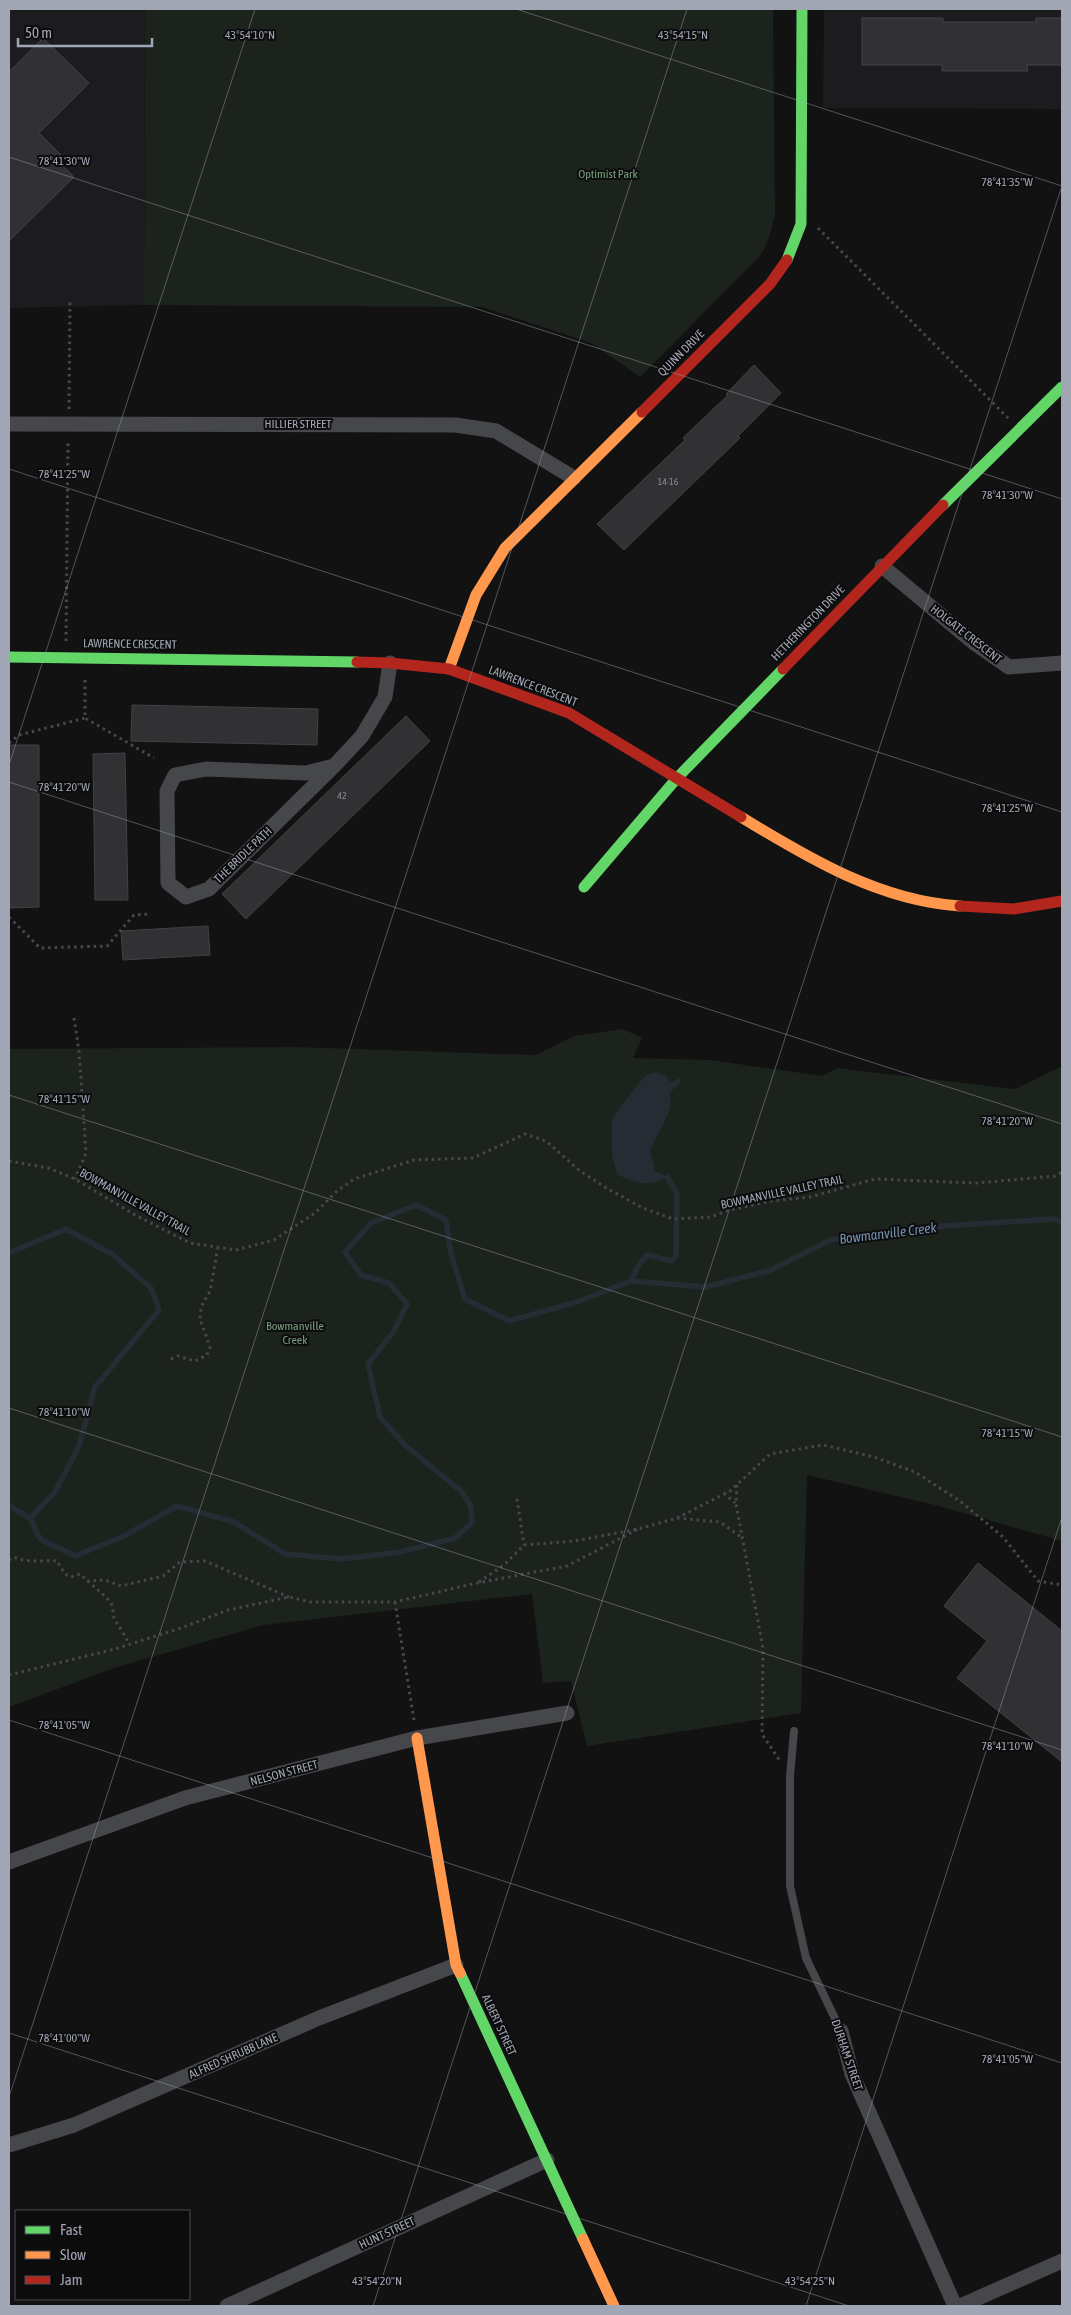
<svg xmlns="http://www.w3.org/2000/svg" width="1071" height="2315" font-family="'Asap Condensed',sans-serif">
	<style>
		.built { fill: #1c1c1e }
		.green { fill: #1c221c }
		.water { fill: #252c34 }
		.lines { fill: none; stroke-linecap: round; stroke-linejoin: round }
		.stream { stroke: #252c34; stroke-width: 5.5 }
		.building { fill: #313133; stroke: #404246 }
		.path { stroke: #47484d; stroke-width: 3; stroke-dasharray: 2.5 4; stroke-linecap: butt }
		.lane { stroke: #46474b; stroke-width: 8 }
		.street { stroke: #46474b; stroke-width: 15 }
		.fast { stroke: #63d668; stroke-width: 11 }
		.slow { stroke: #ff974d; stroke-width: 11 }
		.jam { stroke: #b3261e; stroke-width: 11 }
		.ticks { fill: none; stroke: #a1a6b4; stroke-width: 1; stroke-opacity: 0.45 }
		.labels { text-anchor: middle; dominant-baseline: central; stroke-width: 4; stroke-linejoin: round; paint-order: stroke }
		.number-label { font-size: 10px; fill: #858994 }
		.park-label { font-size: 12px; fill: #77a07c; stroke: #0c0c0d }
		.street-label { font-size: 12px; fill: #a1a6b4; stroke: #0c0c0d }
		.water-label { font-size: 14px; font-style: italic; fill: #7692b2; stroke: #0c0c0d }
		.ticks-label { font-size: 12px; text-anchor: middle; fill: #a1a6b4; stroke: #0c0c0d; stroke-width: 4; stroke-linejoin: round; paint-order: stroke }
	</style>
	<rect width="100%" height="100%" fill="#121212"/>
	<!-- built -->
	<path class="built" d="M9 9H145L144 305 9 308Z
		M824 9H1062V109L823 108Z"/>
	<!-- green -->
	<path class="green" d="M145 9H773L775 214C771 230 769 244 759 257L640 377 591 343 482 307 144 305Z
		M623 1029 642 1038 633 1058 711 1060 822 1076 837 1068 1015 1089 1062 1066V1541L939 1506 807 1475 801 1713 587 1746 571 1681 543 1683 532 1594 264 1625 117 1667 9 1707V1049L296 1047 535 1055 575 1036Z"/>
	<!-- water -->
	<path class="water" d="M656 1072 664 1075 671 1082 680 1078 681 1082 670 1092C674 1113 658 1131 650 1151L655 1171 667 1177C650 1188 633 1183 617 1174L612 1155V1120L623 1103 645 1076Z"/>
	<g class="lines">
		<!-- stream -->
		<path class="stream" d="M9 1253 66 1229 112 1254 151 1288 159 1310 95 1387 79 1446 55 1492 30 1518 40 1539 75 1556 124 1536 177 1506 234 1522 285 1554 341 1559 401 1552 455 1538 472 1523 471 1506 461 1491 405 1445 380 1417 368 1364 394 1331 407 1304 389 1283 361 1275 345 1252 371 1223 416 1205 446 1220 451 1253 465 1299 509 1321 577 1302 631 1281 706 1287 771 1270 830 1240 942 1226 1054 1219 1062 1222
			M631 1281 638 1266 647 1255 671 1261 676 1256 677 1194 667 1177
			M9 1506 30 1518"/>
	</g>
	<!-- building -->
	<path class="building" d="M862 18H943V22H1036V18H1062V65H1027L1028 71H942V65H862Z
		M43 38 89 83 39 133 64 158 60 163 74 177 9 241V72Z
		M754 365 781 393 738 436 740 438 624 550 597 524 685 440 683 438 728 395 726 394Z
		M132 705 318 709 317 745 131 741Z
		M406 716 430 741 246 919 222 894Z
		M9 745H39V907L9 908Z
		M125 753 128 900H95L93 754Z
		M208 926 210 955 123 960 121 931Z
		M978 1563 1062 1631V1762L957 1678 987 1641 944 1606Z"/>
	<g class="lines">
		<!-- path -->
		<path class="path" d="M818 228 1008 418
			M69 409 70 299
			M66 641 68 440
			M85 680V718L154 758
			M9 743 19 735 85 718
			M9 917 40 948 107 946 134 915 151 914
			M74 1018 79 1051 86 1153 75 1179
			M9 1161 48 1168 75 1179 135 1215 190 1243 236 1250 274 1240 315 1213 337 1191 354 1179 414 1160 473 1158 525 1134 546 1141 580 1171 608 1189 643 1208 673 1219 711 1217 726 1211 771 1201 810 1197 875 1179 977 1183 1055 1176 1062 1172
			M171 1359 178 1356 195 1361 207 1355 210 1347 200 1319 201 1307 210 1291 218 1247
			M737 1485 736 1504 763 1648 762 1734 780 1761
			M724 1493 735 1503
			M517 1499 524 1545
			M677 1518 730 1491 770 1454 823 1445 874 1457 915 1472 960 1501 1003 1537 1038 1581 1062 1585
			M9 1560 14 1557C26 1563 43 1560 57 1561L65 1574 71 1577 80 1574 107 1598 112 1605 114 1618 129 1643
			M87 1581 105 1580 121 1586 163 1576 180 1562 205 1561 289 1597
			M479 1582 505 1564 524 1545 575 1541 638 1529 677 1518 720 1522 741 1537
			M395 1602 414 1720
			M9 1675 115 1649 181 1628 228 1610 289 1597 310 1602H395L477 1583 567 1566 638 1529"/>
		<!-- lane -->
		<path class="lane" d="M794 1731 790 1776V1886L806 1958 841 2031"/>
		<!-- street -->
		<path class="street" d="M9 424 455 425 496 431 574 478
			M882 566 973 642 1009 667 1062 663
			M334 766 306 773 206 769 175 775 167 791 168 883 186 897 209 889 334 766 362 736 385 697 390 663
			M9 1862 185 1798 417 1738 567 1713
			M841 2031 852 2074 955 2306
			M9 2145 74 2125 319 2018 456 1965
			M227 2306 547 2160
			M960 2306 1062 2261"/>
		<!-- fast -->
		<path class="fast" d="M787 260 801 224 802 9
			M943 505 1062 387
			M9 657 357 662
			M584 887 677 778 783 669
			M460 1973 583 2239"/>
		<!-- slow -->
		<path class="slow" d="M449 669 476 595 505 548 642 412
			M741 817C808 858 880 901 960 906
			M417 1738 456 1965 460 1973
			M583 2239 614 2306"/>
		<!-- jam -->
		<path class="jam" d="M642 412 770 284 787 260
			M357 662 390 663 449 669 569 713 741 817
			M783 669 943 505
			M960 906 1014 909 1062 901"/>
	</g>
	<!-- ticks -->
	<path class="ticks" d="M516 9 1062 186M9 157 1062 499M9 469 1062 812M9 765 255 9M9 782 1062 1124M9 1095 1062 1437M9 1408 1062 1750M9 1720 1062 2063M9 2033 849 2306M9 2097 687 9M373 2306 1062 186M806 2306 1062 1517"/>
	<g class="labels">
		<!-- number labels -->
		<g class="number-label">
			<text x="668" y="481">14-16</text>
			<text x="342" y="795">42</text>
		</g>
		<!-- park labels -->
		<g class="park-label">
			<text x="608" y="174">Optimist Park</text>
			<text x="295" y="1326">Bowmanville<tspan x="295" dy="14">Creek</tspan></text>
		</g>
		<!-- street labels -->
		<g class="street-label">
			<text transform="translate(681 353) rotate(-45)">QUINN DRIVE</text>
			<text x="298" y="424">HILLIER STREET</text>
			<text transform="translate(808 623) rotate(-46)">HETHERINGTON DRIVE</text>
			<text transform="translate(966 634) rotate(38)">HOLGATE CRESCENT</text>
			<text transform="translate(130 644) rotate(1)">LAWRENCE CRESCENT</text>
			<text transform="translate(533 686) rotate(21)">LAWRENCE CRESCENT</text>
			<text transform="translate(243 855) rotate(-44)">THE BRIDLE PATH</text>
			<text transform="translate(782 1192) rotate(-12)">BOWMANVILLE VALLEY TRAIL</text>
			<text transform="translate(135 1202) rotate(29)">BOWMANVILLE VALLEY TRAIL</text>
			<text transform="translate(284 1773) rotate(-15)">NELSON STREET</text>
			<text transform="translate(499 2025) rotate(65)">ALBERT STREET</text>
			<text transform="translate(847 2055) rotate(71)">DURHAM STREET</text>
			<text transform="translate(233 2056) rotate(-24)">ALFRED SHRUBB LANE</text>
			<text transform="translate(387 2233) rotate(-25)">HUNT STREET</text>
		</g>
		<!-- water labels -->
		<g class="water-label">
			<text transform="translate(888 1233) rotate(-7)">Bowmanville Creek</text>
		</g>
	</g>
	<g class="ticks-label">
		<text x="250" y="39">43°54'10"N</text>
		<text x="683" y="39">43°54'15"N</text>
		<text x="64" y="165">78°41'30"W</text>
		<text x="1007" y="186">78°41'35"W</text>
		<text x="64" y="478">78°41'25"W</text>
		<text x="1007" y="499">78°41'30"W</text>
		<text x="64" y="791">78°41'20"W</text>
		<text x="1007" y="812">78°41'25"W</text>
		<text x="64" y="1103">78°41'15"W</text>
		<text x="1007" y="1125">78°41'20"W</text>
		<text x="64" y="1416">78°41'10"W</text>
		<text x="1007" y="1437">78°41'15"W</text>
		<text x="64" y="1729">78°41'05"W</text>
		<text x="1007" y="1750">78°41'10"W</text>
		<text x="64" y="2042">78°41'00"W</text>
		<text x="1007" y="2063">78°41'05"W</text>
		<text x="377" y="2285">43°54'20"N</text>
		<text x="810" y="2285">43°54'25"N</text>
	</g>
	<!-- border -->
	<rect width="1071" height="2315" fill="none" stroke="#a1a6b4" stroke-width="20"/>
	<!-- legend -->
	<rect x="15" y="2210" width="175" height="90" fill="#0c0c0d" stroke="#484a50"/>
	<rect x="25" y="2226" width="25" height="8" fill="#63d668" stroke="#484a50"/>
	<text x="60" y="2235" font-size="15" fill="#a1a6b4">Fast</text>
	<rect x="25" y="2251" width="25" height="8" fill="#ff974d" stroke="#484a50"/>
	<text x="60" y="2260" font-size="15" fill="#a1a6b4">Slow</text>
	<rect x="25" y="2276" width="25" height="8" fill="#b3261e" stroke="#484a50"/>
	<text x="60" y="2285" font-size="15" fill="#a1a6b4">Jam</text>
	<!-- scale -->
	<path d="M18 38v8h134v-8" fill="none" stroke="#a1a6b4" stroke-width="2.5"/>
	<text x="25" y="38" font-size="15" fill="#a1a6b4" stroke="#0c0c0d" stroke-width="4" paint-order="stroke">50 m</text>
</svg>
